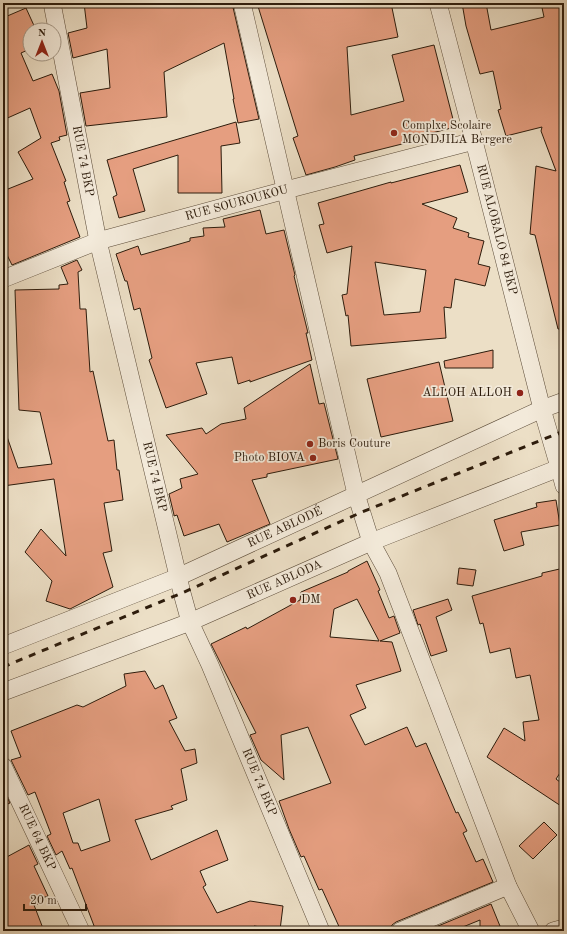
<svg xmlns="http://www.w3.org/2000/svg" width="567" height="934" font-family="'Old Standard TT',serif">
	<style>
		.building { fill: #e59e80; stroke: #2d1c0c; fill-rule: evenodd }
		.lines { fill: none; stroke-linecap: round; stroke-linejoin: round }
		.minor-casing { stroke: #5d4d3a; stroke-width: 18 }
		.minor { stroke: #f3eada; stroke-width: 17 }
		.rail { stroke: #2d1c0c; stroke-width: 3; stroke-dasharray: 7 7; stroke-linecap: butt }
		.poi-dot { fill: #8f2418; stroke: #f3eada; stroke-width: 1.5 }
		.labels { text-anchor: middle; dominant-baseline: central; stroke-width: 3.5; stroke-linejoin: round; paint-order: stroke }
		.poi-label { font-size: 12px; fill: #2d1c0c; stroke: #f3eada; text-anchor: start }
		.street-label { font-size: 12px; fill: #2d1c0c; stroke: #f3eada }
	</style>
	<rect width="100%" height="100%" fill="#ecdfc6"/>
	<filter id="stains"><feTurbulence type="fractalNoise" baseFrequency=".005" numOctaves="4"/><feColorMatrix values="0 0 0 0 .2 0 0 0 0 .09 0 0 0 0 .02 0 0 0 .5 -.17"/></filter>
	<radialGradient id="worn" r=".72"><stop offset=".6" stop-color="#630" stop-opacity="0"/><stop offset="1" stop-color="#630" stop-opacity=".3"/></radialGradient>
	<!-- building -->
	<path class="building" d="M84 3H232L259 119 238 123 233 99H234L224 43 164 72 167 117 86 126 80 93 110 88 107 49 73 58 68 33 87 28Z
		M257 3H391L398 37 347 47 351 115 404 101 392 55 434 45 455 127 409 139 410 142 354 156 355 160 335 167 306 175 293 138 298 136Z
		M462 3H486L491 30 544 17 541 3H564V329H558L535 235 530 234 536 166 556 171 541 131 542 127 506 136 498 110 501 109 493 71 480 74 466 26Z
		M26 8 36 30H30V49L21 53 33 81 52 74 59 91 67 135 59 137 60 140 51 143 66 181 64 182 70 201 67 202 80 237 12 265 3 247V191L33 179 18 152 41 138 30 108 3 120V13L5 17Z
		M236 122 240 143 221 146 222 193H178V155L133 169 145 211 119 218 113 197 117 195 107 160Z
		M460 165 468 192 422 204 457 218 453 228 469 233 468 237 484 241 478 264 490 267 485 286 455 279 451 308 444 307 446 338 351 346 348 315 346 316 342 295 347 294 352 246 327 253 319 225 324 224 318 203 391 182V183ZM375 262 426 270 420 312 384 315Z
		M260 210 266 234 284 230 295 275 294 276 308 333H306L312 360 250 382V380L238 384 232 357 196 363 207 394 166 408 149 360 152 358 140 308 134 310 127 281H125L116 254 138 246 141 255 190 241V238L204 236 203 228 225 227 223 219Z
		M77 260 82 270 78 272 80 309H86L90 372 93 371 108 441 114 440 117 470H119L123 500 104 503 112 551 103 553 113 587 70 609 46 601 52 581 25 552 41 529 66 556 54 479 3 486V432L5 431 18 468 52 464 40 412 19 410 15 290 59 289V285L68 284 61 267Z
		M493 350V368H445L444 361Z
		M439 362 453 421 381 437 367 379Z
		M310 364 319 404 324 403 338 459 267 474V477L252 480 270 524 227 542 219 524 184 536 177 515 174 516V515L169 494 182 488 180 479 198 474 166 435 202 428 206 434 221 424 246 419 244 408Z
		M556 500 560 525 521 532 524 545 504 551 494 520 537 507 536 503Z
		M367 561 380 590 378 591 389 618 394 616 400 633 380 641 392 642 401 671 356 685 366 708 350 715 365 745 407 727 416 747 426 743 456 813 458 812 467 831 463 833 476 862 483 859 493 882 396 922 392 925 390 931H341L322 889 319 890 304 856 301 857 289 829 279 801 331 783 308 727 281 735 284 780 261 760 250 735 256 733 221 664 211 644 246 627 247 629 300 600 301 592 348 572V571ZM357 599 379 641 330 637 334 609Z
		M459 568 476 570 473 586 457 584Z
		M564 568V767L556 779 564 785V808L487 757 504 728 525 741 523 722 539 720 530 675 516 678 510 648 490 653 483 623 480 624 472 596 542 576V573Z
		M448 599 452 610 436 617 447 651 431 656 420 624 418 625 413 610Z
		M145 671 155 689 163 685 177 718 169 721 185 751 195 749 197 763 181 769 187 800 171 806 173 809 135 820 151 860 217 830 228 860 200 871 206 885 203 887 217 913 250 901 283 906 280 930 254 926 255 931H139L138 930 96 931 72 868 70 869 62 851 56 855 47 836 51 834 35 792 28 795 11 760 21 757 11 731 77 705 83 707 126 686 124 674ZM99 799 110 841 81 851 78 843H73L63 813Z
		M3 789 10 803 3 806Z
		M544 822 557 835 533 859 519 846Z
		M29 845 38 864 34 866 48 896 36 900 38 904 34 905 44 931H3V859Z
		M491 904 502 931H480V920L453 931H426Z"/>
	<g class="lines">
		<defs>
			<g id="minor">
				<path id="s1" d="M52 3 98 241 182 593 190 622 210 665 321 931"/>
				<path d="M242 3 356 494 371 542 388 573 508 886 531 931"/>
				<path id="s2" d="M438 3 474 141 542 409 559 467 564 486"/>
				<path id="s3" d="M3 279 98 241 286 190 474 141"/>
				<path id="s4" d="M3 646 178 577 542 409 564 401"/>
				<path id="s5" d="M3 692 190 622 371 542 564 466"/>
				<path id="s6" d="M3 766 81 931"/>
				<path d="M400 931 508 886"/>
				<path d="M553 931 564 928"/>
			</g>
		</defs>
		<!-- minor casing -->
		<use href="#minor" class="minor-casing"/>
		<!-- minor -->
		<use href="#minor" class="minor"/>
		<!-- rail -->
		<path class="rail" d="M3 667 182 593 362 512 564 431"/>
	</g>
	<!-- markers -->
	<g class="poi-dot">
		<circle cx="394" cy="133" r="4"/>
		<circle cx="520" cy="393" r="4"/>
		<circle cx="310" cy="444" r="4"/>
		<circle cx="313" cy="458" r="4"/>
		<circle cx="293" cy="600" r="4"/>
	</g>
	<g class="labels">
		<!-- poi labels -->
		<g class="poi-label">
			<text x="402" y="126">Complxe Scolaire<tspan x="402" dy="14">MONDJILA Bergere</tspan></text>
			<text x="512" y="393" text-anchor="end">ALLOH ALLOH</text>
			<text x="318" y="444">Boris Couture</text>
			<text x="305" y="458" text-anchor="end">Photo BIOVA</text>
			<text x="301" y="600">DM</text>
		</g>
		<!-- street labels -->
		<g class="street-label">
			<text stroke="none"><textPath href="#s1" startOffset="161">RUE 74 BKP</textPath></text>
			<text stroke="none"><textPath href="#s3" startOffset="246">RUE SOUROUKOU</textPath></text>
			<text stroke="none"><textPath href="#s2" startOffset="234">RUE ALOBALO 84 BKP</textPath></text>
			<text stroke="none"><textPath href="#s1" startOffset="485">RUE 74 BKP</textPath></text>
			<text stroke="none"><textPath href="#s4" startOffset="306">RUE ABLODÉ</textPath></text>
			<text stroke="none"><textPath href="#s5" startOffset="303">RUE ABLODA</textPath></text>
			<text stroke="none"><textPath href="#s1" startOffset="809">RUE 74 BKP</textPath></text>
			<text stroke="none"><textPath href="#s6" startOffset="79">RUE 64 BKP</textPath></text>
		</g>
	</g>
	<!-- margin -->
	<rect width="567" height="934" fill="none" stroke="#ecdfc6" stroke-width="16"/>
	<rect x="4" y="4" width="559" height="926" fill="none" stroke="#2d1c0c" stroke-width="2"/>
	<rect x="8" y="8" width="551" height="918" fill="none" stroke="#2d1c0c"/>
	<!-- north arrow -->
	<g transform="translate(42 42)"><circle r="19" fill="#f3eada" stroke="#a49888"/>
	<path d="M0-3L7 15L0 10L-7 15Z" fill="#8f2418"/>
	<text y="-6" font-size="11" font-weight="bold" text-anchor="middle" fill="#2d1c0c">N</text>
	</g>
	<!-- scale -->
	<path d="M24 904v6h62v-6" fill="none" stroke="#2d1c0c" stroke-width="2"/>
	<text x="30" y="904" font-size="12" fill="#2d1c0c" stroke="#f3eada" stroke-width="3" paint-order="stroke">20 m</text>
	<rect width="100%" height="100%" filter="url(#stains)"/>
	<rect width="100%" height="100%" fill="url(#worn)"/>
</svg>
